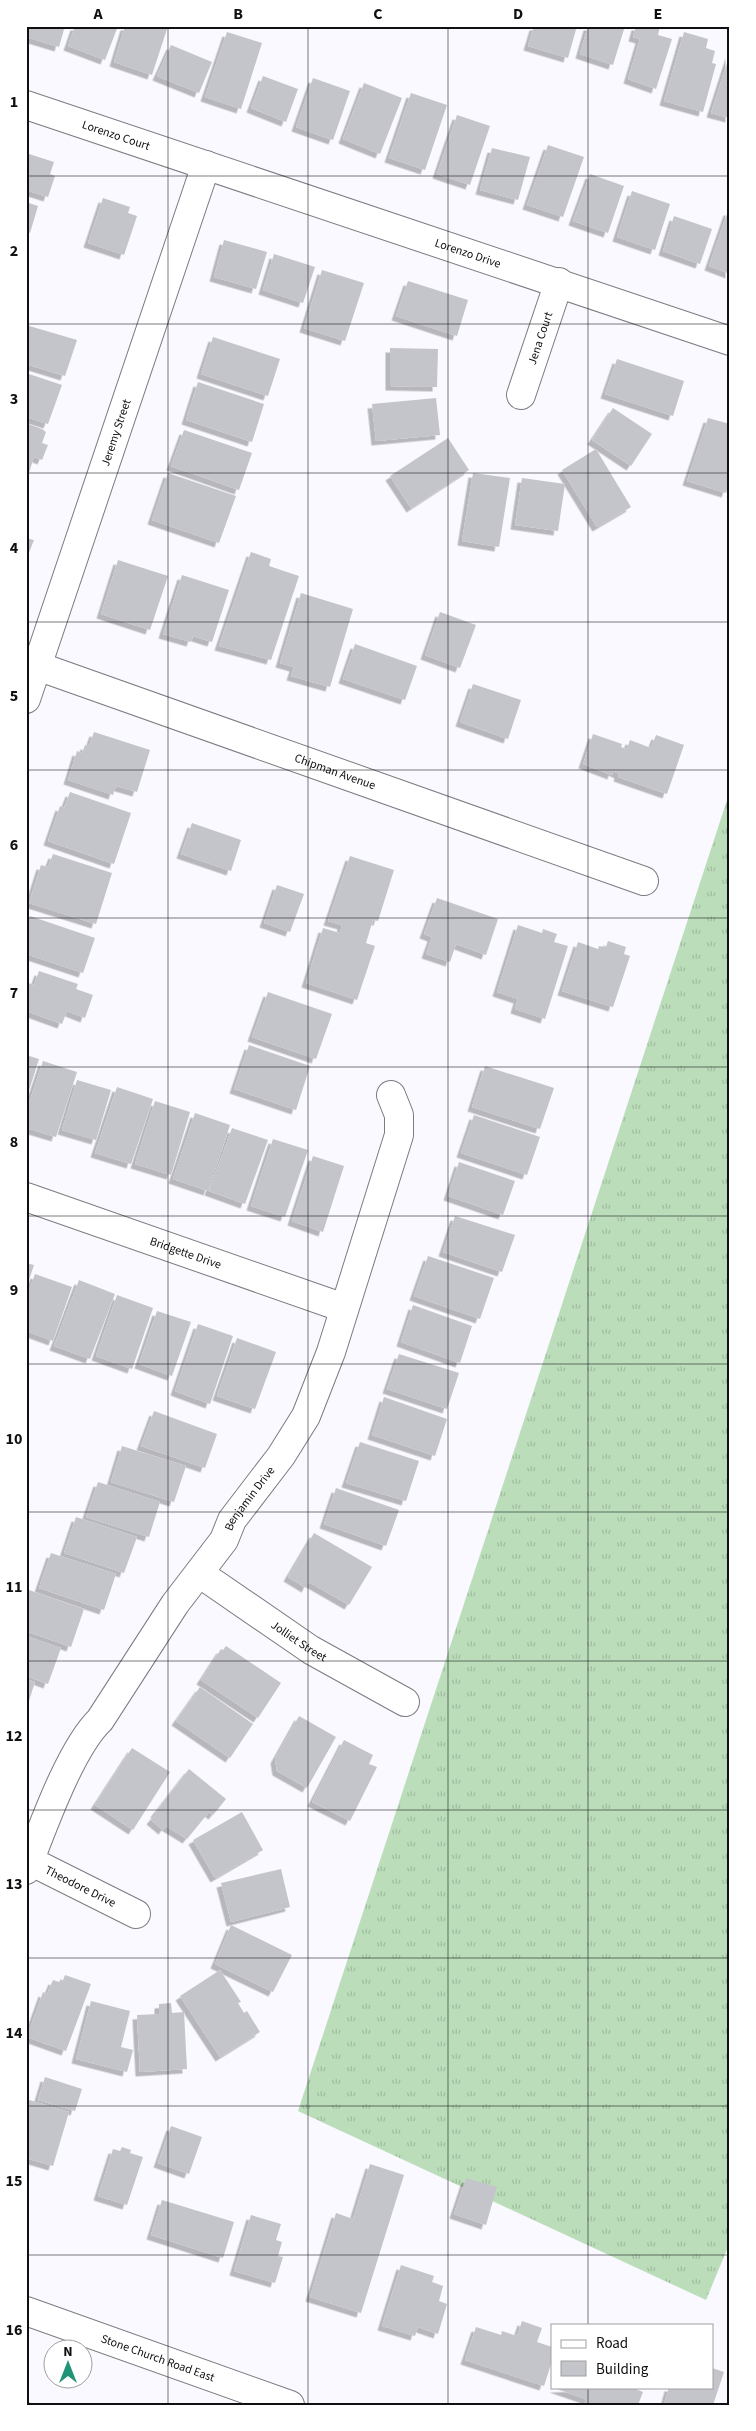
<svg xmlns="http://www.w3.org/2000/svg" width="756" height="2431" font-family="'Source Sans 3',sans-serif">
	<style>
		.grass { fill: url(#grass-tufts) }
		.building { fill: #c4c4cb; filter: url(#shadow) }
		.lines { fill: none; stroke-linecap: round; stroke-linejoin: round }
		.street-casing { stroke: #7b7b81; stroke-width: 30 }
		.secondary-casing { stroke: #7b7b81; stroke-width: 30 }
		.street { stroke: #fff; stroke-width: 28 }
		.secondary { stroke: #fff; stroke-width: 28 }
		.grid { fill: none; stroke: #101012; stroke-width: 1; stroke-opacity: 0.55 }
		.labels { text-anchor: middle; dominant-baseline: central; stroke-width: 4; stroke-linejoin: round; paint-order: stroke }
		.street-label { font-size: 12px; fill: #101012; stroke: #fff }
		.neatline { fill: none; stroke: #101012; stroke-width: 2 }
		.grid-label { font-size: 16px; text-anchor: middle; font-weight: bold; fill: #101012 }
	</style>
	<defs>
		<pattern id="grass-tufts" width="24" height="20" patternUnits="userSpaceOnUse" patternTransform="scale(1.25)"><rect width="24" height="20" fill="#bbddba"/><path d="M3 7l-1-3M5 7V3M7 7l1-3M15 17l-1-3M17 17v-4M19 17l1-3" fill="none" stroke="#a0bd9f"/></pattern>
		<filter id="shadow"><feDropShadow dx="-4.5" dy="4.5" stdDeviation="0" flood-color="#0004"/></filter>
	</defs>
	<rect width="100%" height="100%" fill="#f9f9ff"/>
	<!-- grass -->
	<path class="grass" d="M730 791V2242L706 2300 298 2111Z"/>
	<!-- building -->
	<path class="building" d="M26 26H65L59 47 26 37Z
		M75 26H118L105 60 68 46Z
		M125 26H159L167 29 152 75 114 62Z
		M534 26H577L568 58 528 46Z
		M588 26H625L613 65 580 54Z
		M636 26H660L658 35 672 39 656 89 628 79 640 39 633 37Z
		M227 32 262 43 241 109 205 97Z
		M684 32 708 39 706 48 715 51 712 63 716 64 703 112 664 101Z
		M171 45 212 62 199 93 157 76Z
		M730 54V118L711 113Z
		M263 76 298 89 286 122 251 108Z
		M313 78 350 91 333 140 296 127Z
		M364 83 402 98 380 154 343 139Z
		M411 93 447 105 425 170 389 158Z
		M457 115 490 126 470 185 437 174Z
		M548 145 584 157 563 217 527 205Z
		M492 148 530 157 518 200 480 190Z
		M26 153 54 162 50 174 55 176 48 197 26 190Z
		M590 174 624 186 608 233 573 221Z
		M632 191 670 204 655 250 617 237Z
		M103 198 130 207 128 213 137 216 124 255 88 243Z
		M26 202 38 206 30 233 26 231Z
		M728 211H730V274L709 266Z
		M674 216 712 229 700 264 663 251Z
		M224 240 267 252 256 289 214 277Z
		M274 254 315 267 303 303 263 290Z
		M322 270 364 283 345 341 304 328Z
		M408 281 468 300 457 336 396 316Z
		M26 325 77 340 65 376 26 364Z
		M213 337 280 359 268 396 201 374Z
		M390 348 438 349 437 387 390 386Z
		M617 359 684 381 673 416 605 394Z
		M26 373 62 385 48 424 26 417Z
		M198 382 264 404 252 442 186 420Z
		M436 398 440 435 376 441 372 404Z
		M613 408 652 434 631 466 592 440Z
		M708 418 730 424V482L726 493 687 481Z
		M26 423 42 429 46 432 42 443 48 445 42 460 34 457 27 479Z
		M184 430 252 453 239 490 171 466Z
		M448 438 469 470 411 508 390 476Z
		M596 449 631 507 597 527 562 470Z
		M168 473 236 496 219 543 152 520Z
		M473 473 510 478 499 547 462 541Z
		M522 478 565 484 558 531 515 525Z
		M26 538 34 540 26 560Z
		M251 552 271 559 269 566 299 576 271 660 219 646Z
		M118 560 168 576 150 630 101 614Z
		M182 575 229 590 212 642 193 636 191 642 163 634Z
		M301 593 353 609 330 687 291 676 294 667 280 663Z
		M440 612 476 625 460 668 425 655Z
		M355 644 417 666 405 700 343 679Z
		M473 684 521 700 508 739 460 722Z
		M94 732 150 750 137 792 116 786 113 795 68 780 77 751 82 753 85 745 89 746Z
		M593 734 622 744 621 747 627 749 630 740 651 748 656 735 684 745 667 794 618 777 619 774 613 771 612 775 583 764Z
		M70 792 131 813 114 864 48 841 60 806 64 808Z
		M192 823 241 840 231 871 181 854Z
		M53 854 112 873 96 924 29 903 41 865 48 867Z
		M350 856 394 870 378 921 373 920 366 943 375 946 357 1000 306 983 323 928 340 933 342 925 328 921Z
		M277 885 304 894 290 932 264 923Z
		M437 898 498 919 486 955 456 944 450 962 426 954 432 937 424 934Z
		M30 916 95 938 83 973 26 954V927Z
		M518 925 542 933 543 929 557 934 554 942 568 946 545 1019 515 1009 518 999 497 992Z
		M608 941 626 947 624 954 630 956 613 1007 562 991 578 942 598 949 599 946 606 947Z
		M39 971 78 984 76 989 93 995 85 1018 67 1011 62 1024 26 1011V982L34 985Z
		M268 992 332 1014 316 1059 252 1037Z
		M249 1045 310 1066 296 1110 234 1089Z
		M26 1055 39 1059 27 1097H26Z
		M43 1061 77 1072 56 1137 26 1128V1112Z
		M485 1066 554 1088 540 1129 472 1107Z
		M77 1080 111 1090 96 1140 62 1130Z
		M117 1087 153 1099 131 1164 95 1153Z
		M155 1101 190 1112 171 1175 135 1164Z
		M195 1113 230 1125 208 1191 173 1179Z
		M474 1115 540 1137 527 1175 461 1153Z
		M232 1128 268 1140 245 1204 209 1191Z
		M273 1139 308 1150 285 1217 251 1206Z
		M313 1156 344 1166 323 1232 292 1221Z
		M459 1162 515 1181 503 1215 448 1196Z
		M455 1216 515 1235 502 1272 443 1252Z
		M428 1256 494 1278 480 1319 414 1296Z
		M26 1263 34 1265 27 1286H26Z
		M35 1274 72 1287 53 1341 26 1331V1299Z
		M79 1280 115 1294 90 1359 54 1346Z
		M117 1295 153 1308 132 1369 96 1356Z
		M413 1305 472 1326 460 1363 401 1342Z
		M157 1311 191 1322 172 1376 139 1364Z
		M198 1324 233 1336 210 1404 175 1391Z
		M237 1338 276 1352 255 1409 217 1396Z
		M399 1354 459 1373 447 1409 387 1389Z
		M384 1397 447 1419 435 1456 372 1435Z
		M154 1411 217 1434 205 1468 141 1446Z
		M360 1442 419 1461 406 1501 346 1483Z
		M122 1446 186 1466 174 1502 111 1482Z
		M98 1482 160 1502 149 1537 86 1517Z
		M336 1488 399 1510 386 1546 324 1524Z
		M76 1517 137 1537 124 1573 64 1553Z
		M314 1533 372 1567 349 1605 309 1582 306 1588 288 1577Z
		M51 1553 116 1574 104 1610 39 1588Z
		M26 1589 84 1609 71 1647 26 1631Z
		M26 1636 61 1648 48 1684 26 1676Z
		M226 1646 281 1683 258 1718 201 1680 221 1649 223 1650Z
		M26 1679 35 1682 27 1707H26Z
		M200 1687 253 1724 230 1758 176 1721Z
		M299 1716 336 1737 307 1788 277 1771 275 1759Z
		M344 1740 373 1755 369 1764 377 1767 350 1821 312 1802Z
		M132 1748 170 1772 133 1830 95 1805Z
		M189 1769 226 1799 213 1815 209 1812 187 1839 166 1826 163 1830 151 1820 156 1814 155 1813Z
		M242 1812 263 1850 215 1878 193 1840Z
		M281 1869 290 1907 231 1922 221 1883Z
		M231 1925 292 1955 273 1992 215 1964Z
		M220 1970 241 2002 238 2003 244 2013 247 2011 260 2032 220 2057 180 1996Z
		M65 1975 91 1984 66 2051 27 2037 43 1992 47 1994 53 1980 62 1983Z
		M91 2001 130 2011 121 2047 133 2050 127 2072 76 2059Z
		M171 2003 172 2013 184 2012 187 2069 140 2072 137 2015 159 2014V2004Z
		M45 2077 82 2089 75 2111 38 2100Z
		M26 2099 69 2112 53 2166 26 2158V2138L29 2134 26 2133Z
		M171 2126 202 2137 189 2174 158 2163Z
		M122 2147 131 2150 130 2153 143 2157 127 2205 98 2196 113 2149 120 2151Z
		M370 2164 404 2175 361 2313 310 2297 336 2213 353 2219Z
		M466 2178 497 2187 486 2225 454 2214Z
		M162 2200 234 2222 223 2258 151 2235Z
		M251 2215 281 2224 276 2240 282 2242 278 2256 283 2257 275 2283 234 2271Z
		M401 2265 434 2276 432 2282 443 2286 439 2301 447 2304 438 2334 418 2327 415 2336 382 2326Z
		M522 2321 542 2328 537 2342 552 2347V2361L544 2386 465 2360 476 2327 501 2335 502 2331 517 2336Z
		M712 2368 724 2372 713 2405H664L669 2387H712Z
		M586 2387H631L643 2392 638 2405H584L586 2399 554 2388Z
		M26 2401 37 2405H26Z"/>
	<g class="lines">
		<defs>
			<g id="street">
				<path id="s1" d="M26 105 730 341"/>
				<path id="s2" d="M521 395 559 282"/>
				<path id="s3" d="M26 662 644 881"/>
				<path id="s4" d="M26 699 206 165"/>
				<path id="s5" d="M26 1197 344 1308"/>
				<path id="s6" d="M199 1573 311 1650 405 1702"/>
				<path id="s7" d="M26 1859 136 1914"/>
				<path id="s8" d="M26 1870C42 1829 70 1749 100 1720L175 1604 224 1540 232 1520 281 1456 306 1416 331 1352 399 1135V1115L391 1095"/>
			</g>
			<g id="secondary">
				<path id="s9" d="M26 2311 290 2405"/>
			</g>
		</defs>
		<!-- street casing -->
		<use href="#street" class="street-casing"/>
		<!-- secondary casing -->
		<use href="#secondary" class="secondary-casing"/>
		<!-- street -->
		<use href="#street" class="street"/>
		<!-- secondary -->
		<use href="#secondary" class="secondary"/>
	</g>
	<!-- grid -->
	<path class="grid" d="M168 26V2405M308 26V2405M448 26V2405M588 26V2325M26 176H730M26 324H730M26 473H730M26 622H730M26 770H730M26 918H730M26 1067H730M26 1216H730M26 1364H730M26 1512H730M26 1661H730M26 1810H730M26 1958H730M26 2106H730M26 2255H730M588 2387V2405"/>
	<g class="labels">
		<!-- street labels -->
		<g class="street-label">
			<text stroke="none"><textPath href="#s1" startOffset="95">Lorenzo Court</textPath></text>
			<text stroke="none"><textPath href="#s1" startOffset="466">Lorenzo Drive</textPath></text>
			<text stroke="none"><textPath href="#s2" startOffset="60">Jena Court</textPath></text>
			<text stroke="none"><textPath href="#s4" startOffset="281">Jeremy Street</textPath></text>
			<text stroke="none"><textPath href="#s3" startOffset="328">Chipman Avenue</textPath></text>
			<text stroke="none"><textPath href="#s5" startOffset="169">Bridgette Drive</textPath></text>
			<text stroke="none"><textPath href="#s8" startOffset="436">Benjamin Drive</textPath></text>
			<text stroke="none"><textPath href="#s6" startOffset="121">Jolliet Street</textPath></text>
			<text stroke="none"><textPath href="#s7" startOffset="61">Theodore Drive</textPath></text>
			<text stroke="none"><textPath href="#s9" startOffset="140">Stone Church Road East</textPath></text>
		</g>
	</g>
	<!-- border -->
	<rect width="756" height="2431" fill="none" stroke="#ffffff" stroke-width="55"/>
	<!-- legend -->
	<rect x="551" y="2324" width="162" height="65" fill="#ffffff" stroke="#9f9fa0"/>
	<rect x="561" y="2340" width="25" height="8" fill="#ffffff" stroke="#9f9fa0"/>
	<text x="596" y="2348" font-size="15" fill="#101012">Road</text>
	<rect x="561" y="2361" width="25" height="15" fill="#c4c4cb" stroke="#9f9fa0"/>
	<text x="596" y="2374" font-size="15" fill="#101012">Building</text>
	<!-- north arrow -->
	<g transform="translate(68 2364)"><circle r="24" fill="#ffffff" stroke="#9f9fa0"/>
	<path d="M0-4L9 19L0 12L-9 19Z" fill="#209477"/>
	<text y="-8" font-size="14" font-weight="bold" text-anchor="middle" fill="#101012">N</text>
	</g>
	<rect x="28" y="28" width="700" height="2376" class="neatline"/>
	<g class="grid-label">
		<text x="98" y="19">A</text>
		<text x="238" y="19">B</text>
		<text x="378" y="19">C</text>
		<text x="518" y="19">D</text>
		<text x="658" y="19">E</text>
		<text x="14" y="107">1</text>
		<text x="14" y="256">2</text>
		<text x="14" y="404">3</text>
		<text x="14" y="553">4</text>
		<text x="14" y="701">5</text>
		<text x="14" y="850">6</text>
		<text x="14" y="998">7</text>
		<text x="14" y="1147">8</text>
		<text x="14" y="1295">9</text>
		<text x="14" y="1444">10</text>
		<text x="14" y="1592">11</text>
		<text x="14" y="1741">12</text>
		<text x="14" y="1889">13</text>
		<text x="14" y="2038">14</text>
		<text x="14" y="2186">15</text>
		<text x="14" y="2335">16</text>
	</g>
</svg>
